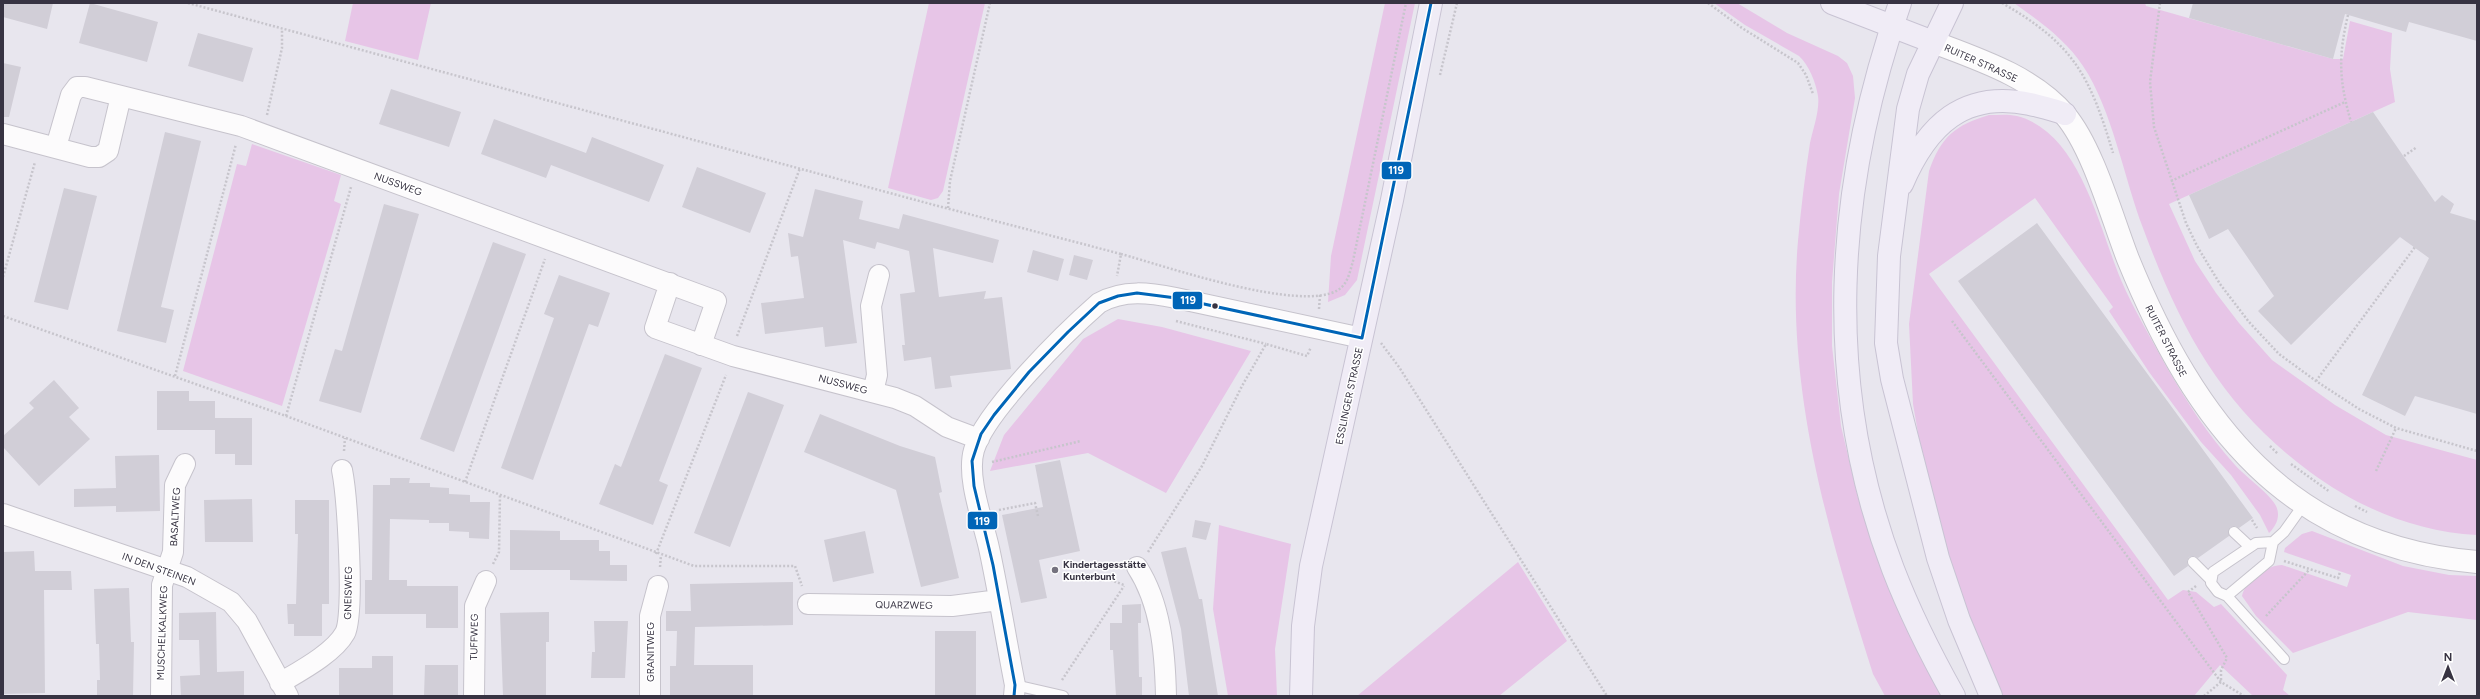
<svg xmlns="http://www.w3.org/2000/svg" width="2480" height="699" font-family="Figtree,sans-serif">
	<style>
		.green { fill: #e7c5e7 }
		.building { fill: #d1ced7 }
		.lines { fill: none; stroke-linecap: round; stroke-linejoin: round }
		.service-casing { stroke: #c6c3cc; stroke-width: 12 }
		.minor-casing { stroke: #c6c3cc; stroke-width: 22 }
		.tertiary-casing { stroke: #c6c3cc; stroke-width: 24 }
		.secondary-casing { stroke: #c8c3d3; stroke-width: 24 }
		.path { stroke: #c7c5cc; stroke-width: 2.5; stroke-dasharray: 2 2; stroke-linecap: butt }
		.service { stroke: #fcfbfc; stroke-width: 10 }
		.minor { stroke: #fcfbfc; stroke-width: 20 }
		.tertiary { stroke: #fcfbfc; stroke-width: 22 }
		.secondary { stroke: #f0ecf6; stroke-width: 22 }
		.bus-1-casing { stroke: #fff; stroke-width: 6 }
		.bus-1 { stroke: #0065b7; stroke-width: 3 }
		.bus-dot { fill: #373342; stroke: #fff; stroke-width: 1.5 }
		.poi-dot { fill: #75727e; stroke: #fff; stroke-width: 1.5 }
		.labels { text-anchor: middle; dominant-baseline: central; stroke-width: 3; stroke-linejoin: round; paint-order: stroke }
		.street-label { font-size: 10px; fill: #373342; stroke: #fff }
		.poi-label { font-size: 10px; font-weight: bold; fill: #373342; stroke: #fff; text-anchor: start }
		.line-badge { stroke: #fff; stroke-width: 1.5 }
		.badge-label { font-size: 11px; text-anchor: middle; font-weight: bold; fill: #fff }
	</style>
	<rect width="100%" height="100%" fill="#e8e6ee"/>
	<!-- green -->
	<path class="green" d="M353 3H431L418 60 345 41Z
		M929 3H985L943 191 938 198 931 200 888 188Z
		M1385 3H1415L1357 280 1345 295 1328 302 1331 256Z
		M1714 3H1737L1787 33 1838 56 1847 63 1853 76 1855 98 1839 194 1832 282V346L1841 426 1858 498 1872 539 1942 696H1885L1873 674C1829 535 1785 389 1798 241 1801 208 1805 175 1810 143 1813 129 1820 110 1818 96 1816 83 1809 65 1799 56L1745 25Z
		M2014 3H2145L2146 6 2333 59H2343L2350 21 2392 33 2390 69 2395 102 2169 204 2195 261 2216 293 2239 323 2272 360 2335 405 2386 435 2477 460V535C2416 532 2359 508 2310 472 2221 406 2181 330 2143 228 2124 178 2112 109 2083 66 2066 40 2039 21 2014 3Z
		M1989 115C1998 115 2008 114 2017 116 2080 132 2099 228 2121 280 2134 310 2151 338 2166 366 2186 401 2208 435 2235 465 2245 476 2271 495 2276 506 2281 516 2276 526 2269 533L2260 515 2231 475 2201 442 2149 372 2109 311 2113 307 2035 198 1929 274 2168 600 2183 590 2196 592 2214 607 2221 604 2287 675 2283 690 2290 696H2253L2220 665 2194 696H1999L1960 601 1923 462 1913 404 1909 324 1929 171C1941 137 1955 125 1989 115Z
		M252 144 341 175 334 201 341 204 282 406 183 371 237 164 246 166Z
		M1118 319 1162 327 1251 351 1166 493 1088 453 990 471 1004 435 1083 339Z
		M1219 525 1291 544 1275 649 1277 696H1228L1213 609Z
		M2312 531 2403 566 2449 575 2477 576V620L2408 612 2293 653 2256 616 2242 596C2245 581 2267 565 2282 565L2347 587 2351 575 2284 552 2285 548 2302 534Z
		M1518 562 1567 641 1499 696H1357Z"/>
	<!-- building -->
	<path class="building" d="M3 3H53L47 29 3 17Z
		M90 3 158 22 147 62 79 43Z
		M2193 3H2477V41L2409 22 2406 32 2345 14 2333 59 2189 18Z
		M198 33 253 48 243 82 188 66Z
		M3 63 21 67 9 117H3Z
		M391 89 461 112 449 147 379 124Z
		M2373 112 2435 202 2442 195 2454 204 2450 213 2477 221V414L2415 396 2405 416 2362 395 2429 258 2400 237 2291 345 2258 311 2274 296 2228 229 2209 239 2189 195Z
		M494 119 586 153 592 137 664 165 649 202 551 165 546 178 481 154Z
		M165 132 201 141 161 307 174 310 166 343 117 331Z
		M697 167 766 193 750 233 682 207Z
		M64 188 97 196 68 310 34 302Z
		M815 189 863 201 859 219 899 229 903 214 999 240 993 263 933 248 939 297 986 291 984 299 1002 297 1011 369 950 376 952 387 935 389 931 357 904 361 902 345H905L900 294 915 292 909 251 877 242 875 249 843 240 857 343 825 347 823 327 765 334 761 303 804 298 798 256 791 257 788 233 803 237Z
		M384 204 419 214 361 413 319 401 335 349 342 351Z
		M2037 223 2253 518 2239 528 2235 526 2230 527 2229 536 2198 558 2194 556 2189 557 2187 561 2188 566 2174 576 1958 281Z
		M493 242 526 254 454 452 420 439Z
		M1033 250 1064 259 1058 281 1027 272Z
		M1074 255 1093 260 1087 280 1069 275Z
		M559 275 610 293 598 327 589 324 533 480 501 468 554 318 544 314Z
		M665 354 702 368 659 481 668 485 653 525 599 504 615 464 621 467Z
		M54 380 79 408 69 417 90 439 39 486 3 447V436L34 408 29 403Z
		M157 391H189V401H215V418H252V465H235V454H215V430H157Z
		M748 392 784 405 730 547 694 533Z
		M820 414 900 446 935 457 942 492 939 493 959 578 921 587 896 490 804 452Z
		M159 455 160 511 116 512V506L74 507V489L116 488 115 456Z
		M1060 460 1080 551 1039 560 1047 598 1021 603 1002 515 1043 507 1035 465Z
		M390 478H410L409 483H430V487L449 488V494L470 495V502H490L489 539 469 538V532L449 531V523H429V520L390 519 389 580H407V586H458V628H426V614H365V580H372L373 485H390Z
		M252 499 253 542H205L204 500Z
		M295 500H329V604H322V636H294V624H288L287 604H296L298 534H295Z
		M1195 520 1211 523 1206 540 1192 537Z
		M510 530 560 531V540H599V551H610V565H627V581L570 580V570H510Z
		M865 531 874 573 833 582 824 540Z
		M1186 547 1199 599H1202L1218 696H1189L1181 629 1161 552Z
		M34 551 35 571H71L72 590H44L45 693 3 694V552Z
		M793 582V625L695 627 694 665H753V696H670V666H676L677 631H666V611H691L690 584Z
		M129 588 131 642H134L133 696H97V680H100L99 644H96L94 589Z
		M1141 604V623H1138L1139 677H1142V696H1116L1113 650H1110V623H1122V605Z
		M216 612 217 672 244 671V696H181L180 676 200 675 199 640H179V613Z
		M549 612V642H546V696H503L500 613Z
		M594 621H628L625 678H591L592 652H595Z
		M935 631H976V696H935Z
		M372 656H393V696H339V668H372Z
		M425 665H458V696H424Z"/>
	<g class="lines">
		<defs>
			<path id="service" d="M2234 532 2249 546
				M2273 542 2269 561 2227 596 2218 592 2211 583 2213 572 2256 543 2273 542 2284 532 2304 504
				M2193 562 2210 579
				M2227 596 2284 659
				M1015 685 1063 696"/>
			<path id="minor" d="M3 134 90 157H99L108 151 121 96
				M56 147 71 95 77 87H85L241 126 716 301 701 345
				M670 283 655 328 733 356 895 398 915 406 947 427 979 439
				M873 392 877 375 871 306 879 275
				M3 514 187 577 231 602 247 621 288 696
				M1137 567C1161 604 1165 652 1166 696
				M808 604 952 606 999 600
				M280 683C300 671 334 653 345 633 355 614 347 495 342 470
				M161 696 162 585 173 552 175 485 185 464
				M474 696 475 606 486 581
				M650 696V616L658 586
				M1014 696 1015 685C1006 640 999 594 989 548 983 521 966 477 974 450 985 411 1067 331 1099 303 1124 289 1150 293 1176 298L1362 338"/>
			<path id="tertiary" d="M1933 42C1978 59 2033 77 2065 115 2093 148 2112 218 2128 259 2195 423 2288 546 2477 562"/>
			<path id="secondary" d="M1832 3 1933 42
				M1900 3C1835 188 1822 383 1893 569 1910 613 1931 655 1954 696
				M1952 3 1918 74 1908 109 1889 256 1886 343 1892 379 1938 558 1959 620 1991 696
				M1902 184C1927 125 1964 90 2030 104 2042 107 2053 109 2065 114
				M1301 696 1303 626 1311 566 1392 200 1431 3"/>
		</defs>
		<!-- service casing -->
		<use href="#service" class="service-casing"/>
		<!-- minor casing -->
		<use href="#minor" class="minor-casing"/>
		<!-- tertiary casing -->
		<use href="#tertiary" class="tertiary-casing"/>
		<!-- secondary casing -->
		<use href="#secondary" class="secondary-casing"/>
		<!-- path -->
		<path class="path" d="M188 3 923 202 1121 254 1117 276
			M1708 3 1742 28 1798 63 1806 75 1813 94
			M2002 3C2074 44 2090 76 2113 153
			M2160 3 2150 82 2154 127 2186 223 2197 246 2220 284 2249 322 2279 354 2316 381 2359 409 2396 428 2477 451
			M2348 15C2338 57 2339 80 2351 122
			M1440 75 1457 3
			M267 115 282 48V29
			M2404 156 2417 147
			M2171 181 2345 102
			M948 208 950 181 990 3
			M1121 254C1165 266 1300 313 1338 290 1348 284 1350 271 1353 261L1406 3
			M3 277 35 162
			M1319 309 1320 295
			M3 316 286 416 694 566H795L802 586
			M1176 321 1266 344
			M1952 321 2221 682
			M737 336 800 168
			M1381 343 1399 367 1607 696
			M175 376 236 144
			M2316 381 2415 247
			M286 416 351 187
			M2270 446 2278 454
			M344 451 345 438
			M992 462 1081 441
			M2291 464 2330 492
			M2376 471 2396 428
			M465 482 545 259
			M2355 506 2367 512
			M999 510 1035 503 1038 516
			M2252 520 2257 528
			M1148 552 1202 466 1242 386 1266 344 1307 356 1311 347
			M656 554 726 375
			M2284 561 2338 578 2340 572
			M493 564 499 552 500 495
			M660 567 661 555
			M1103 577 1124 585
			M2196 586 2188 592 2227 658 2221 670V682
			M2266 616 2309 570
			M1062 680 1124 586
			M2204 696 2221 682 2244 696"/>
		<!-- service -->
		<use href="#service" class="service"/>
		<!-- minor -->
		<use href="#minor" class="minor"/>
		<!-- tertiary -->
		<use href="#tertiary" class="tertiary"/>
		<!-- secondary -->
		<use href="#secondary" class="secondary"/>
		<defs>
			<path id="bus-1" d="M1362 338 1431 3
				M1014 696 1015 685 993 565 974 486 972 461 981 434 994 415 1029 372 1068 332 1099 303 1118 296 1137 293 1176 298 1362 338"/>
		</defs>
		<!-- bus-1 casing -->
		<use href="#bus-1" class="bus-1-casing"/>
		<!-- bus-1 -->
		<use href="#bus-1" class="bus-1"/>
	</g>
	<!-- markers -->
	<circle class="bus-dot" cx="1215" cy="306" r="3.5"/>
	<circle class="poi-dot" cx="1055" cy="570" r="4"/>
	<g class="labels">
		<!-- street labels -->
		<g class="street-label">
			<text transform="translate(1981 63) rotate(24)">RUITER STRASSE</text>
			<text transform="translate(398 184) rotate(20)">NUSSWEG</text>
			<text transform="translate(2166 341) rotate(63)">RUITER STRASSE</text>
			<text transform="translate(843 384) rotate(15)">NUSSWEG</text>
			<text transform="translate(1349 396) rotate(-78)">ESSLINGER STRASSE</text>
			<text transform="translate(175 517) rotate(-87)">BASALTWEG</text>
			<text transform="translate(159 569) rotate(20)">IN DEN STEINEN</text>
			<text transform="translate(348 593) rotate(-89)">GNEISWEG</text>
			<text transform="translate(904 605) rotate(1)">QUARZWEG</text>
			<text transform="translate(162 633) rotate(-88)">MUSCHELKALKWEG</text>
			<text transform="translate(474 637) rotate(-89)">TUFFWEG</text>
			<text transform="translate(650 652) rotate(-90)">GRANITWEG</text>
		</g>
		<!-- poi labels -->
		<g class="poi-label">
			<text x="1063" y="564">Kindertagesstätte<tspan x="1063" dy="12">Kunterbunt</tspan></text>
		</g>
	</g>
	<g class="line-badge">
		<rect x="1381" y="161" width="31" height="19" rx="4" fill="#0065b7"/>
		<rect x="1172" y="291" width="31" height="19" rx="4" fill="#0065b7"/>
		<rect x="967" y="511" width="31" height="19" rx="4" fill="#0065b7"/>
	</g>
	<g class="badge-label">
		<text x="1396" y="174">119</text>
		<text x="1188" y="304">119</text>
		<text x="982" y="525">119</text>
	</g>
	<!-- border -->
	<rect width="2480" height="699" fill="none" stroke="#373342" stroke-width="8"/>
	<!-- north arrow -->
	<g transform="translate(2448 667)" stroke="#ffffff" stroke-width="3" paint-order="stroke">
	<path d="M0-3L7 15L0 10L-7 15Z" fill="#373342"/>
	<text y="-6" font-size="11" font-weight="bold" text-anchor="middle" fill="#373342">N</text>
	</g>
</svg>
